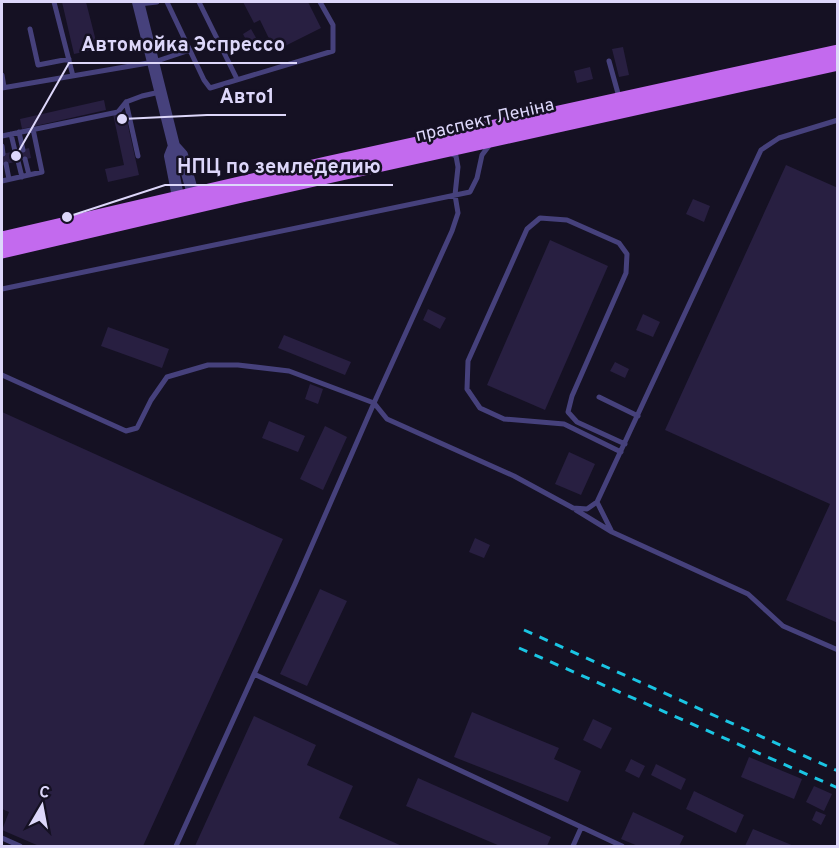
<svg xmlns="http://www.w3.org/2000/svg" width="839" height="848" font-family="Overpass,sans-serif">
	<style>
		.building { fill: #281f41 }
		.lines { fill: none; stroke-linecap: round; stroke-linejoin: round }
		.service { stroke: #46417c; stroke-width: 5 }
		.tertiary { stroke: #46417c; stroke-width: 12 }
		.primary { stroke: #c36aee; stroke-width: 15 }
		.rail { stroke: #1ac5e3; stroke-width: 3; stroke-dasharray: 9 8; stroke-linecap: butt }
		.labels { text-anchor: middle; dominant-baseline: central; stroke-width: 5; stroke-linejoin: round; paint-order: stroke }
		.street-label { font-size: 18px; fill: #ddd7fa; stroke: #151123 }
		.leader { fill: none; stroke: #ddd7fa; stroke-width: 2 }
		.callout-dot { fill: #ddd7fa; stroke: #151123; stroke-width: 2 }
		.callout-label { font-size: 20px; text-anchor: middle; font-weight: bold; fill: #ddd7fa; stroke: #151123; stroke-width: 5; stroke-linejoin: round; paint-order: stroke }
	</style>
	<rect width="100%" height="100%" fill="#151123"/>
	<!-- building -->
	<path class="building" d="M62 2H86L98 49 74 54Z
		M243 2H308L321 28 275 51 260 20 254 23Z
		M251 29 259 43 250 48 243 34Z
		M623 47 629 75 619 77 612 49Z
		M590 67 593 79 577 83 574 71Z
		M104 100 106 110 22 129 20 119Z
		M125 112 139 175 108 182 105 169 124 165 113 114Z
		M29 148 31 158 2 165V154Z
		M786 165 838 188V623L786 600 830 504 665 430Z
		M693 199 710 206 704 222 686 214Z
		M550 240 608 266 545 410 487 385Z
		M428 309 446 318 440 329 423 320Z
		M643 314 660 322 653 337 636 330Z
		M108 327 169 349 162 368 101 346Z
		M284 335 351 362 345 375 278 348Z
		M615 362 629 369 625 378 610 371Z
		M310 384 323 389 318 404 305 399Z
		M2 412 283 539 143 846H39L2 830 9 812 2 809Z
		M269 421 305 436 298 452 262 438Z
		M325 426 347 437 323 490 300 479Z
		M569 452 595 464 581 495 555 484Z
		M475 538 490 545 484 558 469 552Z
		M320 589 347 601 307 686 280 674Z
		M472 712 559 748 554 759 581 771 568 802 454 757Z
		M254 716 316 745 307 765 353 786 339 818 402 846H195Z
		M593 719 612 728 601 749 583 740Z
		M749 757 802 779 794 799 741 777Z
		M631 759 645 766 639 778 625 771Z
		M656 764 686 779 681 790 651 775Z
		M418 778 551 837 547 846H500L406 806Z
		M814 786 832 794 824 811 806 802Z
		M694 791 744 815 736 833 686 809Z
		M816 811 826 815 821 825 812 820Z
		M633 812 684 836 679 846H638L621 839Z
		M753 829 794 846H745Z"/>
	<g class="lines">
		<!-- service -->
		<path class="service" d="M54 2 73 76
			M167 2 204 80 210 88 333 51V25L320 2
			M199 2 237 79
			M139 4 157 2
			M30 29 38 65 69 59
			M609 61 619 97
			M2 75 4 87
			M2 88 154 62 190 50
			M19 132 23 150
			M11 134 15 151
			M2 136 118 112 126 102
			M2 146 3 154
			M448 152 456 156 458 167 455 195 458 213 452 231 374 403 387 419 514 476 573 508 587 509 597 502 761 150 779 138 838 120
			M138 156 126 102 142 96 160 92
			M25 159 29 175
			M18 161 22 177
			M6 164 9 179
			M2 181 42 172 33 129
			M2 289 470 192 477 178 482 155 491 143
			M2 375 126 431 137 428 151 400 167 377 208 365H238L289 371 374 403 295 584 176 846
			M599 397 638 416
			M621 452 564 424 504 419 480 408 467 389 468 361 527 229 540 218 567 220 619 243 627 254 626 273 572 396 568 412 577 422 625 444
			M597 502 611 530
			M576 510 612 532 748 594 783 626 838 650
			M254 674 622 846
			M2 838 20 846
			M573 846 581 828"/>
		<!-- tertiary -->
		<path class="tertiary" d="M138 2 174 146 182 155 195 201
			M174 146 170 156 180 207"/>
		<!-- primary -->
		<path class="primary" d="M2 239 326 164 838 52
			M2 251 242 195 838 63"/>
		<!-- rail -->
		<path class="rail" d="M524 630 838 771
			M519 648 838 788"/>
	</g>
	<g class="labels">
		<!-- street labels -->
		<g class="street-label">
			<text transform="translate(485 121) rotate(-13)">праспект Леніна</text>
		</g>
	</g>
	<!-- callouts -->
	<path class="leader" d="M16 156L69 63H297M122 119L207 115H286M67 217L165 185H393"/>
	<g class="callout-dot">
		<circle cx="16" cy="156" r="6"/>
		<circle cx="122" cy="119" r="6"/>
		<circle cx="67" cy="217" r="6"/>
	</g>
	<g class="callout-label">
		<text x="183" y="51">Автомойка Эспрессо</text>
		<text x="247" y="103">Авто1</text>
		<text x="279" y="173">НПЦ по земледелию</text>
	</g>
	<!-- border -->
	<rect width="839" height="848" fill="none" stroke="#ddd7fa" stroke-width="6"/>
	<!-- north arrow -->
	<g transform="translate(42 806) rotate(10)" stroke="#151123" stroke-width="4.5" paint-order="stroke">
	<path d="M0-4.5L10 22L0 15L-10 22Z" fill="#ddd7fa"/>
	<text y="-9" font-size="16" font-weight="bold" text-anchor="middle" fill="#ddd7fa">С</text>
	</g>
</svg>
